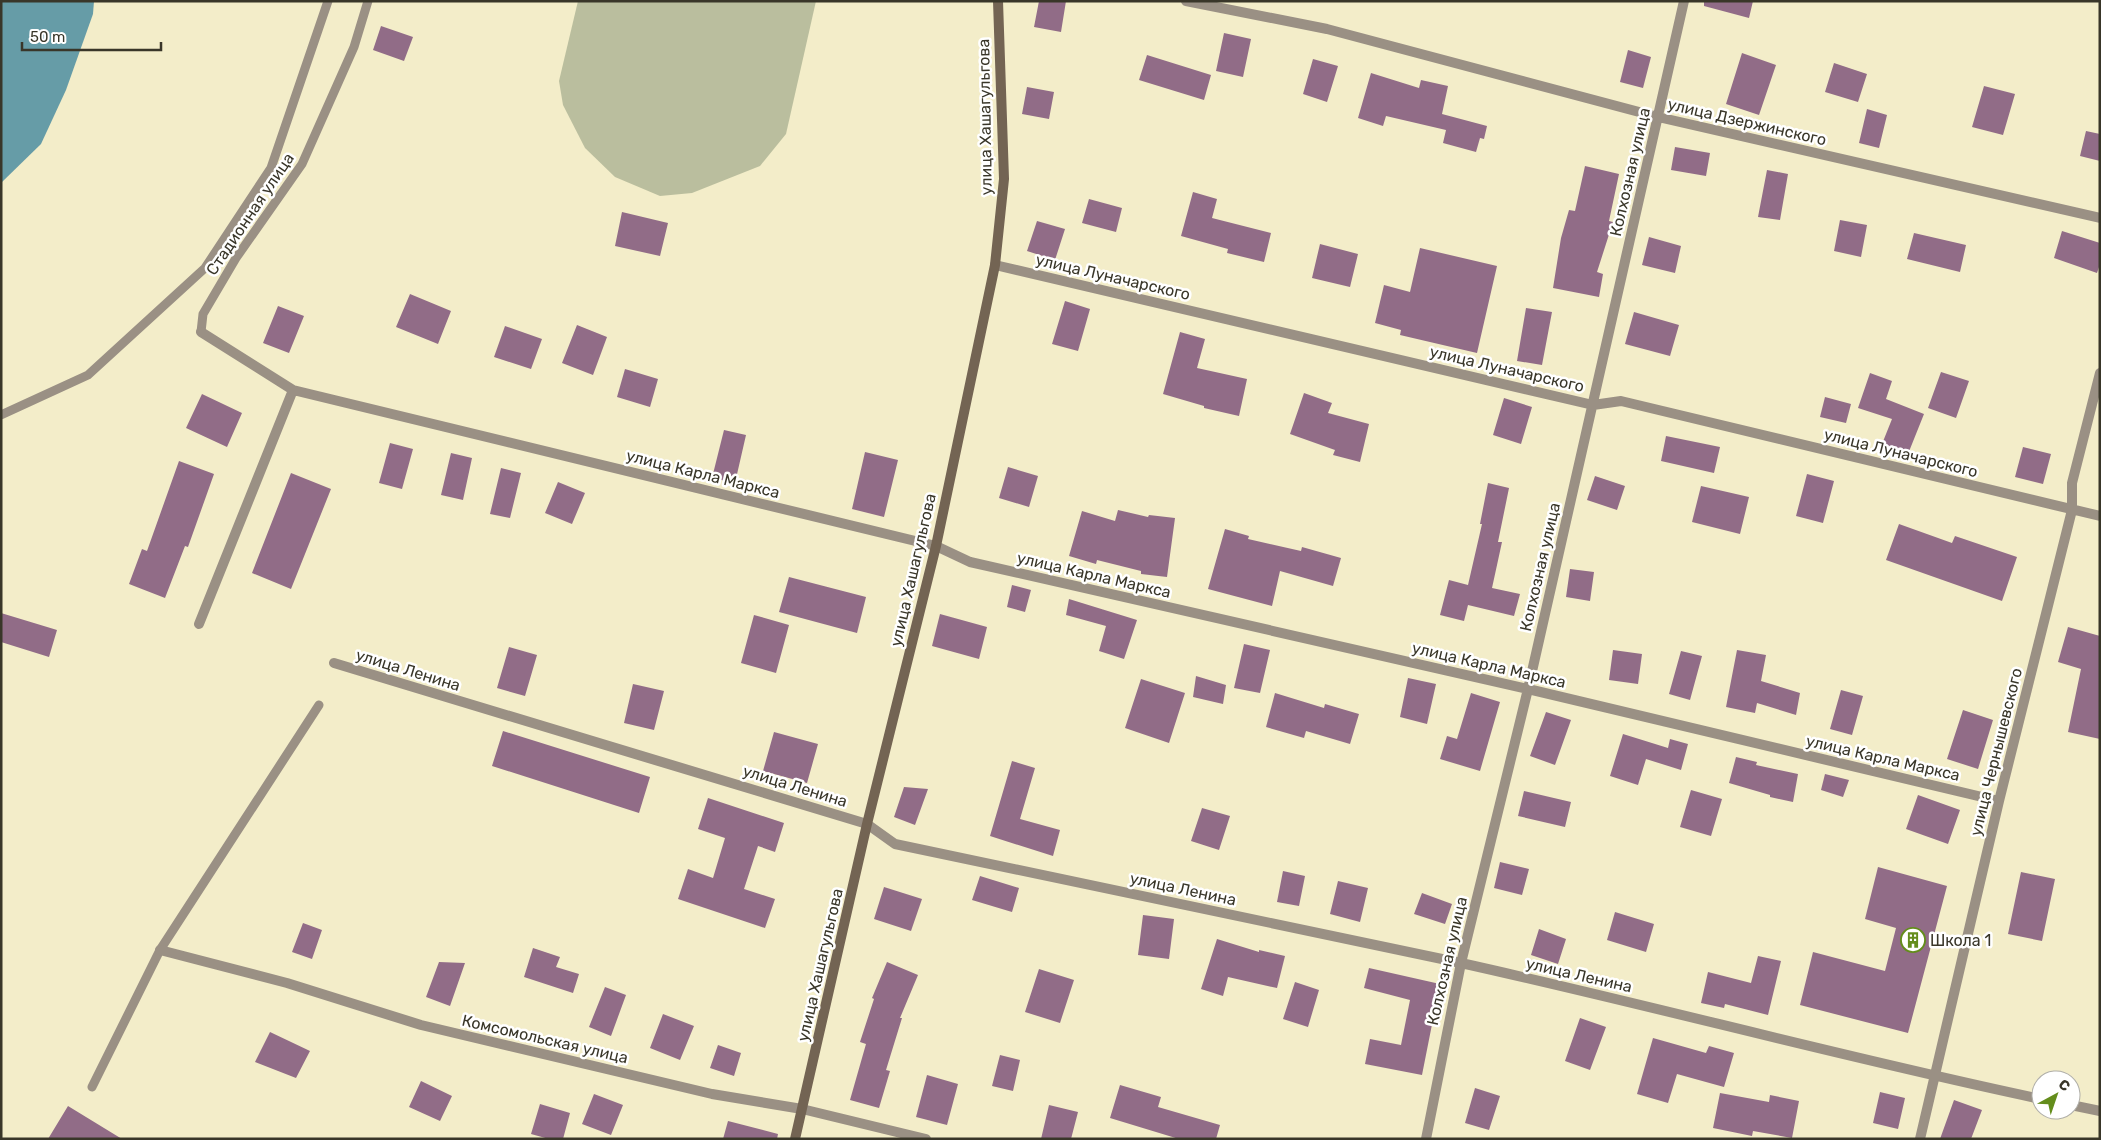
<svg xmlns="http://www.w3.org/2000/svg" width="2101" height="1140" font-family="Rubik,sans-serif">
	<style>
		.green { fill: #babe9e }
		.water { fill: #669ca7 }
		.building { fill: #916c87 }
		.lines { fill: none; stroke-linecap: round; stroke-linejoin: round }
		.lane { stroke: #9a9084; stroke-width: 9 }
		.street { stroke: #9a9084; stroke-width: 10 }
		.secondary { stroke: #736453; stroke-width: 10 }
		.labels { text-anchor: middle; dominant-baseline: central; stroke-width: 5; stroke-linejoin: round; paint-order: stroke }
		.street-label { font-size: 16px; fill: #393629; stroke: #fff }
		.poi-label { font-size: 16px; fill: #393629; stroke: #fff; text-anchor: start }
	</style>
	<rect width="100%" height="100%" fill="#f3edc9"/>
	<!-- green -->
	<path class="green" d="M578 1H816L786 134 760 166 692 193 660 196 615 177 585 148 563 105 559 81Z"/>
	<!-- water -->
	<path class="water" d="M1 1H94L93 14 66 90 41 144 1 183Z"/>
	<!-- building -->
	<path class="building" d="M1039 1H1066L1061 32 1034 27Z
		M1704 1H1753L1749 18 1704 6Z
		M381 26 413 37 404 61 373 50Z
		M1224 33 1251 39 1243 77 1216 71Z
		M1628 50 1651 57 1643 88 1620 82Z
		M1742 53 1776 65 1759 115 1726 104Z
		M1147 55 1211 75 1204 100 1139 80Z
		M1313 59 1338 66 1327 102 1303 94Z
		M1834 63 1867 74 1858 102 1825 92Z
		M1371 73 1419 88 1421 80 1448 86 1442 114 1487 126 1484 139 1480 138 1476 152 1443 143 1446 130 1386 116 1383 126 1358 118Z
		M1984 86 2015 94 2003 135 1972 127Z
		M1027 87 1054 92 1049 119 1022 114Z
		M1867 109 1887 115 1879 148 1859 143Z
		M2086 131 2100 134V161L2080 156Z
		M1675 147 1710 153 1706 176 1671 170Z
		M1585 166 1619 174 1609 221 1613 222 1597 272 1603 274 1599 297 1553 288 1561 238 1569 210 1575 211Z
		M1767 170 1788 174 1780 220 1758 217Z
		M1193 192 1217 199 1212 218 1271 233 1264 262 1227 253 1228 249 1181 236Z
		M1089 199 1122 208 1116 232 1082 223Z
		M622 212 668 223 660 256 615 246Z
		M1840 220 1867 225 1861 257 1834 251Z
		M1037 221 1065 229 1055 260 1027 251Z
		M2062 231 2100 243V264L2097 273 2054 258Z
		M1914 233 1966 245 1960 272 1907 259Z
		M1649 237 1681 246 1675 273 1642 265Z
		M1320 244 1358 254 1350 287 1312 278Z
		M1420 248 1497 266 1477 353 1400 335 1401 330 1375 323 1384 285 1410 292Z
		M410 294 451 311 438 344 396 327Z
		M1065 301 1090 309 1078 351 1052 344Z
		M278 306 304 316 289 353 263 343Z
		M1526 308 1552 312 1542 365 1517 361Z
		M1634 312 1679 325 1670 356 1625 344Z
		M577 325 607 337 593 375 562 363Z
		M505 326 542 339 531 369 494 357Z
		M1180 332 1205 339 1197 368 1247 379 1239 416 1204 408V406L1163 394Z
		M625 369 658 379 650 407 617 397Z
		M1941 372 1969 381 1956 418 1928 408Z
		M1870 373 1892 381 1886 399 1924 414 1908 454 1882 444 1892 419 1858 408Z
		M1304 393 1332 403 1328 413 1369 424 1360 462 1333 455 1335 450 1290 434Z
		M202 394 242 413 227 447 186 428Z
		M1825 397 1851 404 1846 423 1820 417Z
		M1504 398 1532 407 1521 444 1493 435Z
		M724 430 746 435 735 483 712 478Z
		M1666 436 1720 447 1714 473 1661 461Z
		M390 443 413 449 402 489 379 483Z
		M2023 447 2051 454 2043 484 2015 477Z
		M865 452 898 460 884 517 852 509Z
		M451 453 472 458 463 500 441 495Z
		M179 461 214 474 188 547 185 546 165 598 129 584 142 549 147 551Z
		M1008 467 1038 476 1029 507 999 498Z
		M501 468 521 473 510 518 490 514Z
		M291 473 331 489 291 589 252 573Z
		M1807 474 1834 481 1823 523 1796 516Z
		M1595 476 1625 486 1617 510 1587 500Z
		M558 482 585 493 572 524 545 513Z
		M1488 483 1509 488 1498 542H1502L1492 588 1520 594 1514 616 1468 605 1464 621 1440 615 1449 580 1468 585 1482 524H1480Z
		M1701 486 1749 497 1740 534 1692 522Z
		M1118 510 1148 517 1149 515 1175 518 1167 577 1141 574V571L1097 560 1096 564 1069 556 1082 511 1115 521Z
		M1899 524 1952 543 1955 536 2017 557 2002 601 1886 560Z
		M1225 529 1249 536 1248 539 1301 551 1302 547 1341 558 1333 586 1280 571 1272 606 1208 589Z
		M1570 569 1594 572 1590 601 1566 597Z
		M789 577 866 597 857 633 779 612Z
		M1012 585 1031 590 1025 612 1007 607Z
		M1069 599 1137 620 1124 659 1099 651 1106 626 1066 615Z
		M1 613 57 630 49 657 1 642Z
		M940 614 987 627 979 659 932 646Z
		M754 615 789 625 776 673 741 663Z
		M2068 627 2100 636V739L2068 732 2081 669 2058 662Z
		M1244 644 1270 650 1260 693 1234 688Z
		M509 647 537 655 525 696 497 688Z
		M1613 650 1642 654 1638 684 1609 680Z
		M1737 650 1766 655 1761 681 1800 693 1796 715 1757 703 1755 713 1726 707Z
		M1681 651 1702 656 1690 700 1669 694Z
		M1196 676 1226 685 1223 704 1193 697Z
		M1408 678 1436 684 1427 724 1400 717Z
		M1141 679 1185 693 1169 743 1125 728Z
		M633 684 664 691 654 730 624 723Z
		M1841 690 1863 696 1852 735 1830 729Z
		M1275 693 1324 708 1325 704 1359 714 1350 744 1306 731 1304 738 1266 727Z
		M1471 693 1500 702 1480 771 1440 759 1447 736 1457 739Z
		M1963 710 1993 720 1978 769 1947 759Z
		M1546 712 1571 720 1555 765 1530 756Z
		M503 731 650 777 639 813 492 766Z
		M774 732 818 744 807 783 763 771Z
		M1623 734 1668 748 1670 739 1688 744 1681 770 1646 759 1638 785 1610 776Z
		M1736 757 1757 762 1756 765 1798 774 1793 802 1770 797V795L1729 783Z
		M1012 761 1035 768 1020 819 1060 830 1053 856 990 836Z
		M1825 774 1849 780 1843 797 1821 790Z
		M904 787 928 789 915 825 894 817Z
		M1691 790 1722 799 1711 836 1680 827Z
		M1524 791 1571 802 1565 827 1518 816Z
		M1918 795 1960 810 1948 844 1906 829Z
		M708 798 784 823 775 852 758 846 744 889 775 899 765 928 678 899 688 869 713 878 725 838 698 829Z
		M1202 808 1230 816 1219 850 1191 841Z
		M1500 862 1529 869 1522 895 1494 888Z
		M1878 867 1947 886 1908 1033 1800 1005 1813 952 1885 971 1896 928 1865 919Z
		M1283 871 1305 876 1299 906 1277 902Z
		M2021 872 2055 879 2042 941 2008 934Z
		M980 876 1019 888 1012 912 972 900Z
		M1338 881 1368 888 1360 922 1330 914Z
		M884 887 922 899 911 931 874 919Z
		M1422 893 1452 904 1445 924 1414 914Z
		M1615 912 1654 924 1646 952 1607 940Z
		M1143 915 1174 919 1169 959 1138 955Z
		M303 923 322 930 312 959 292 952Z
		M1539 929 1566 939 1558 964 1531 955Z
		M1217 939 1259 952V950L1285 956 1277 988 1228 977 1223 996 1201 989Z
		M533 948 560 957 556 967 579 974 573 993 524 977Z
		M1758 956 1781 961 1768 1015 1725 1004 1724 1008 1701 1003 1708 972 1751 983Z
		M439 962 465 963 450 1006 426 997Z
		M887 962 918 975 900 1018H902L886 1070 890 1071 879 1108 850 1100 866 1044 860 1042 874 999 872 998Z
		M1369 968 1440 984 1422 1075 1365 1064 1370 1039 1401 1045 1410 1000 1364 988Z
		M1039 969 1074 980 1060 1023 1025 1012Z
		M1295 982 1319 990 1308 1027 1283 1019Z
		M605 987 626 995 611 1036 589 1027Z
		M663 1014 694 1026 680 1060 650 1048Z
		M1580 1018 1606 1027 1590 1070 1565 1061Z
		M270 1032 310 1051 296 1078 255 1062Z
		M1653 1038 1706 1053 1709 1046 1734 1053 1724 1087 1677 1074 1668 1103 1637 1094Z
		M718 1045 741 1053 734 1076 710 1068Z
		M1000 1055 1020 1060 1013 1091 992 1086Z
		M927 1075 958 1084 947 1125 916 1117Z
		M421 1081 452 1096 440 1121 409 1107Z
		M1120 1085 1161 1097 1158 1107 1220 1125 1216 1139H1179L1110 1118Z
		M1475 1088 1500 1096 1489 1130 1465 1123Z
		M1880 1092 1905 1098 1898 1129 1873 1123Z
		M1720 1093 1769 1102 1770 1095 1799 1101 1792 1138 1753 1131 1752 1136 1713 1128Z
		M594 1094 623 1105 611 1135 582 1124Z
		M1954 1100 1982 1110 1971 1139H1940Z
		M540 1104 570 1113 563 1139H549L531 1134Z
		M1049 1105 1078 1112 1071 1139H1041Z
		M68 1106 122 1139H48Z
		M728 1121 778 1134 777 1139H723Z"/>
	<g class="lines">
		<!-- lane -->
		<path class="lane" d="M201 332 203 314 236 258 302 164 354 47 368 1
			M1 415 88 375 205 268 271 168 328 1
			M92 1087 160 950 319 705"/>
		<!-- street -->
		<path class="street" d="M1186 1 1327 29 1658 117 2100 218
			M995 265 1593 405 1621 401 2100 516
			M201 332 293 390 936 546 970 562 1528 689 1999 801
			M199 624 293 390
			M334 663 867 824 895 844C1083 884 1272 922 1461 963 1655 1006 1846 1058 2041 1099
			M160 950 287 983 421 1025 712 1094 802 1109 926 1139
			M2071 1105 2100 1111
			M1426 1139 1461 963 1528 689 1684 1
			M1920 1139 1999 801 2072 510V483L2100 373"/>
		<!-- secondary -->
		<path class="secondary" d="M795 1139 867 824 936 546 995 265 1004 179 998 1"/>
	</g>
	<!-- icons -->
	<defs>
		<symbol id="building-ring" viewBox="-11 -11 22 22"><circle r="9.5" fill="#fff" stroke="#648d1c" stroke-width="1.5"/><path d="M-4-6H4V6H1V3H-1V6H-4ZM-2.5-4.3h1.7v1.8h-1.7ZM.8-4.3h1.7v1.8H.8ZM-2.5-1h1.7V.8h-1.7ZM.8-1h1.7V.8H.8Z" fill="#648d1c"/></symbol>
	</defs>
	<g fill-rule="evenodd">
		<use href="#building-ring" x="1899" y="926" width="28" height="28"/>
	</g>
	<g class="labels">
		<!-- street labels -->
		<g class="street-label">
			<text transform="translate(985 117) rotate(-91)">улица Хашагульгова</text>
			<text transform="translate(1747 122) rotate(13)">улица Дзержинского</text>
			<text transform="translate(1630 172) rotate(-77)">Колхозная улица</text>
			<text transform="translate(250 214) rotate(-56)">Стадионная улица</text>
			<text transform="translate(1113 277) rotate(13)">улица Луначарского</text>
			<text transform="translate(1507 369) rotate(13)">улица Луначарского</text>
			<text transform="translate(1901 453) rotate(14)">улица Луначарского</text>
			<text transform="translate(703 474) rotate(14)">улица Карла Маркса</text>
			<text transform="translate(1540 567) rotate(-77)">Колхозная улица</text>
			<text transform="translate(913 570) rotate(-77)">улица Хашагульгова</text>
			<text transform="translate(1094 575) rotate(13)">улица Карла Маркса</text>
			<text transform="translate(1489 665) rotate(13)">улица Карла Маркса</text>
			<text transform="translate(408 670) rotate(17)">улица Ленина</text>
			<text transform="translate(1996 752) rotate(-76)">улица Чернышевского</text>
			<text transform="translate(1883 758) rotate(13)">улица Карла Маркса</text>
			<text transform="translate(795 786) rotate(17)">улица Ленина</text>
			<text transform="translate(1183 889) rotate(12)">улица Ленина</text>
			<text transform="translate(1447 961) rotate(-77)">Колхозная улица</text>
			<text transform="translate(820 965) rotate(-77)">улица Хашагульгова</text>
			<text transform="translate(1579 975) rotate(13)">улица Ленина</text>
			<text transform="translate(545 1039) rotate(13)">Комсомольская улица</text>
		</g>
		<!-- poi labels -->
		<g class="poi-label">
			<text x="1930" y="940">Школа 1</text>
		</g>
	</g>
	<!-- border -->
	<rect width="2101" height="1140" fill="none" stroke="#393629" stroke-width="5"/>
	<!-- north arrow -->
	<g transform="translate(2056 1095) rotate(40)"><circle r="24" fill="#ffffff" stroke="#b0afa9"/>
	<path d="M0-4L9 19L0 12L-9 19Z" fill="#648d1c"/>
	<text y="-8" font-size="14" font-weight="bold" text-anchor="middle" fill="#393629">С</text>
	</g>
	<!-- scale -->
	<path d="M22 42v8h139v-8" fill="none" stroke="#393629" stroke-width="2.5"/>
	<text x="30" y="42" font-size="15" fill="#393629" stroke="#ffffff" stroke-width="4" paint-order="stroke">50 m</text>
</svg>
